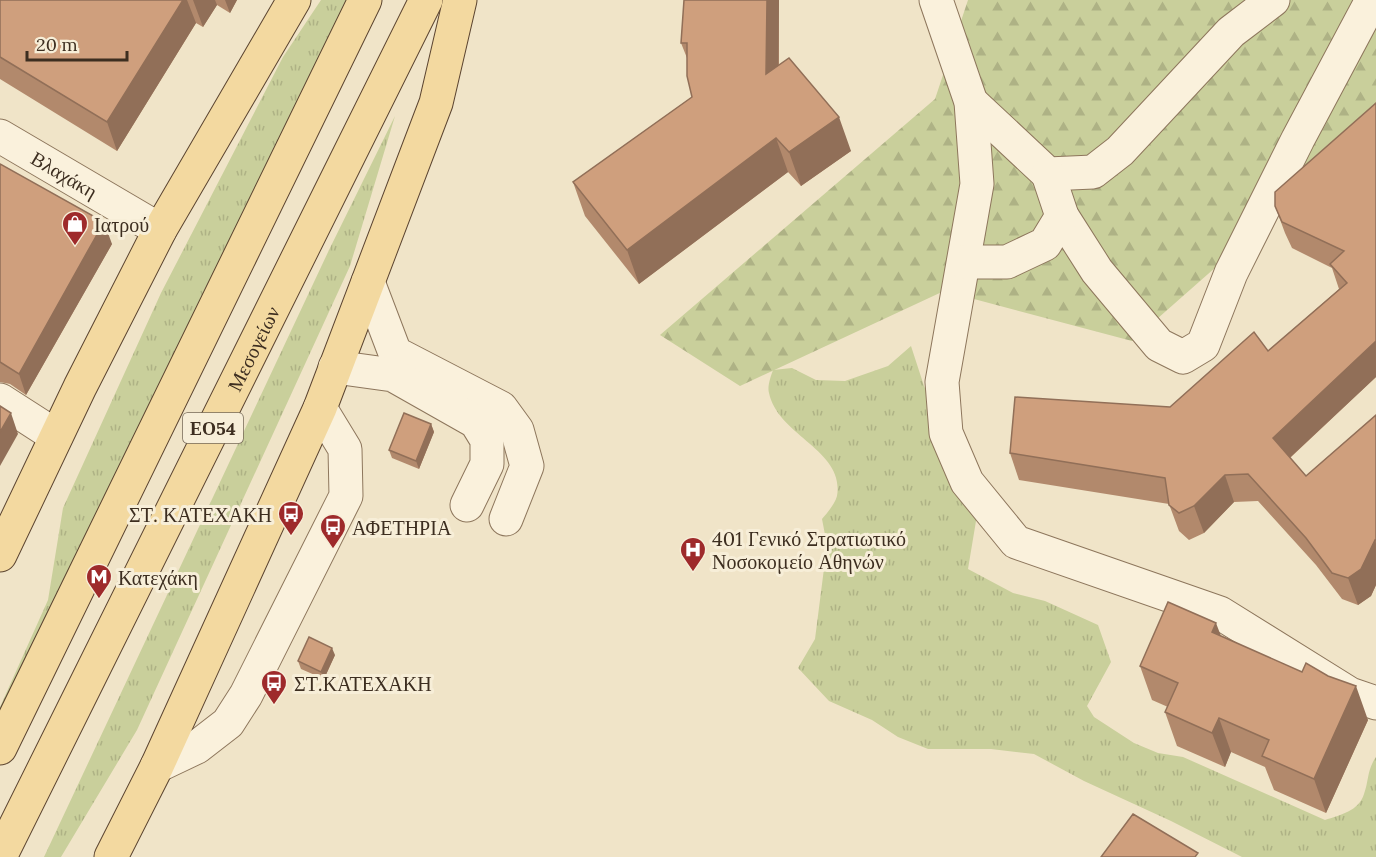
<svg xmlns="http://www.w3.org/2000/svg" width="1376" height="857" font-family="Lora,serif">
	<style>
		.grass { fill: url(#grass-tufts) }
		.forest { fill: url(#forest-firs) }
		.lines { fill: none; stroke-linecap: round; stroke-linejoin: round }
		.minor-casing { stroke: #8d765c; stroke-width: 35 }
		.major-casing { stroke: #5b4430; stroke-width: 35 }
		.minor { stroke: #faf1dc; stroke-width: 33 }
		.major { stroke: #f3d9a0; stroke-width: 33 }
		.wall { fill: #b2896c }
		.shaded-wall { fill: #916f58 }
		.building { fill: #cf9f7d; stroke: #916f58; stroke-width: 1.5 }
		.labels { text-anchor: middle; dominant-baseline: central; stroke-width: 6; stroke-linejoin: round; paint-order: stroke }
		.shield { fill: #f7eed8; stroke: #756857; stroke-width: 1.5 }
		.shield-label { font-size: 18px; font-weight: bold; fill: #3d2e20 }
		.street-label { font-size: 20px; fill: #3d2e20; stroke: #f7eed8 }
		.poi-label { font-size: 20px; fill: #3d2e20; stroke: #f7eed8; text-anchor: start }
	</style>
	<defs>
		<pattern id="grass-tufts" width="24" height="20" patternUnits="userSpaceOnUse" patternTransform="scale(1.5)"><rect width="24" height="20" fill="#c9cf9b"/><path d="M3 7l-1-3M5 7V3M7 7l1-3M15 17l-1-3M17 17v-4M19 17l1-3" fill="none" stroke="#aeb285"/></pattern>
		<pattern id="forest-firs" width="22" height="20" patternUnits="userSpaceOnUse" patternTransform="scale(1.5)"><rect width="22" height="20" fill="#c9cf9b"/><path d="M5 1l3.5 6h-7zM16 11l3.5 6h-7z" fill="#aeb285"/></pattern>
	</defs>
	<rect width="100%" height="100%" fill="#f0e4c8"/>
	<!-- grass -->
	<path class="grass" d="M321 0H351L0 717V707L48 600 63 508 161 293 283 57Z
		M395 116 350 266 137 730 61 857H44L329 250Z
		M911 346 924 386 936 413 984 492 976 521 968 569 1013 593 1045 601 1098 625 1111 662 1087 706 1094 717 1134 743 1158 753 1183 757 1325 820C1340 815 1359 811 1364 794 1369 780 1367 770 1376 757V857H1242L1171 821 1084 781 1034 754 991 749H928L898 737 872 720 829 701 798 668 815 639 827 545 822 519C827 513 835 504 837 496 845 450 778 436 769 393 767 386 771 376 773 370L792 368 816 380 845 381 888 366Z"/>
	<!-- forest -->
	<path class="forest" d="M968 0H1376V126L1132 341 944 291 740 386 660 335 935 99Z"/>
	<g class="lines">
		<defs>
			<g id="minor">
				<path d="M936 0 971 102 977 184 942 382 946 433 967 482 1016 542 1220 613 1350 694 1376 703"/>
				<path d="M971 102 1048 174 1093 172 1120 151 1231 32 1273 0"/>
				<path id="s1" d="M0 136 160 230"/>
				<path d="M1048 174 1062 216 1097 271 1159 345 1183 357 1203 345 1231 273 1298 139 1372 0"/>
				<path d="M964 262H1007L1045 244 1062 216"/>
				<path d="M368 282 395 353 501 408 517 430 527 466 506 519"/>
				<path d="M335 367 393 375 476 422 487 440V464L467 505"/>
				<path d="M0 400 56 436"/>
				<path d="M157 766 197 747 228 723 246 695 346 496 345 449 320 408"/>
			</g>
			<g id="major">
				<path d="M0 555 80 387 160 230 294 0"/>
				<path d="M0 748 365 0"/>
				<path id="s2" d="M0 857 426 0"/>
				<path d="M111 857 157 766 320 408 436 103 460 0"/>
			</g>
		</defs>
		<!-- minor casing -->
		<use href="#minor" class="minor-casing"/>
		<!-- major casing -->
		<use href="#major" class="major-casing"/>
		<!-- minor -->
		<use href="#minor" class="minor"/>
		<!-- major -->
		<use href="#major" class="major"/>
	</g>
	<!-- wall -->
	<path class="wall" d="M0 0H237L230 13 217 5 203 27 196 23 117 151 0 79Z
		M684 0H779V65L851 151 801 186 788 172 639 284 585 216 573 182 692 97 687 58 681 43Z
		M1376 103V377L1290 458 1306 476 1376 415V585L1371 596 1358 605 1342 599 1316 565 1258 501 1234 502 1204 533 1189 540 1179 531 1169 504 1019 480 1010 453 1170 407 1268 351 1339 289 1332 268 1292 248 1285 233 1275 206Z
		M0 164 112 244 26 395 10 384 0 382Z
		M431 424 434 432 419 469 392 458 389 450Z
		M1221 637 1368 720 1326 813 1274 790 1265 767 1231 752 1225 767 1177 746 1165 712 1168 707 1152 700 1140 666Z
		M335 655 324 679 301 669 298 661Z"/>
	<!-- shaded-wall -->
	<path class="shaded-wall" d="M183 0H187L196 23 117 151 107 122Z
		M193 0H215L217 5 203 27Z
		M225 0H237L230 13Z
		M767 0H779L778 107 766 74Z
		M839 117 851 151 801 186 789 152Z
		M776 138 788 172 639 284 627 250Z
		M104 222 112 244 26 395 19 374Z
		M1376 341V377L1282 465 1273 438Z
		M11 413 18 434 0 466V432Z
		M431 424 434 432 419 469 416 461Z
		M1225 475 1234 502 1204 533 1194 506Z
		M1375 540 1376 543V585L1371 596 1358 605 1348 578Z
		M1216 623 1229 657 1212 632Z
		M332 648 335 655 324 679 321 672Z
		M1356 686 1368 720 1326 813 1314 779Z
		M1219 718 1231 752 1225 767 1212 733Z"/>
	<!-- building -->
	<path class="building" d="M0 0H183L107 122 0 57Z
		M684 0H767L766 74 789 58 839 117 789 152 776 138 627 250 573 182 692 97 687 76V43H681Z
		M1376 103V341L1273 438 1306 476 1376 415V541L1375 540 1361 569 1348 578 1332 573 1306 538 1248 474 1225 475 1194 506 1179 513 1169 505 1165 478 1010 453 1015 397 1170 407 1254 332 1268 351 1347 283 1330 264 1344 251 1282 222 1275 206V192Z
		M0 164 104 222 19 374 0 362Z
		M0 406 11 413 0 432Z
		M404 413 431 424 416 461 389 450Z
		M1168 602 1216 623 1212 632 1302 672 1306 663 1328 676 1356 686 1314 779 1262 756 1269 740 1219 718 1212 733 1165 712 1178 683 1140 666Z
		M309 637 332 648 321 672 298 661Z
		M1133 814 1198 853 1195 857H1101Z"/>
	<!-- icons -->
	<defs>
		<symbol id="shop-pin" viewBox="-11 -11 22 30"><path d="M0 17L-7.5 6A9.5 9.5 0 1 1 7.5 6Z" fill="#9e2a2b" stroke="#f7eed8"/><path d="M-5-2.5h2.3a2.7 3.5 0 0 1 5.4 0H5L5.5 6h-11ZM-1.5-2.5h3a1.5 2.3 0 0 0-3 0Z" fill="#fff"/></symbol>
		<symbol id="bus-pin" viewBox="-11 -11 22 30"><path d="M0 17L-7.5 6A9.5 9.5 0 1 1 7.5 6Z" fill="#9e2a2b" stroke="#f7eed8"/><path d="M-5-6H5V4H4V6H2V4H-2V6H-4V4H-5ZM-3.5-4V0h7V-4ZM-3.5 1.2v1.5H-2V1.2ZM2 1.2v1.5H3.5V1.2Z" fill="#fff"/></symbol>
		<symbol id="hospital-pin" viewBox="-11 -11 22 30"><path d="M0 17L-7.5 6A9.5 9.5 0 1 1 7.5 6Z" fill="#9e2a2b" stroke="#f7eed8"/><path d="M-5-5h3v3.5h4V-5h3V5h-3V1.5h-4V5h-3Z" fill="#fff"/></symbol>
		<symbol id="metro-pin" viewBox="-11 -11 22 30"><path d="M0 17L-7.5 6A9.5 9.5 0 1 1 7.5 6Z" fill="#9e2a2b" stroke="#f7eed8"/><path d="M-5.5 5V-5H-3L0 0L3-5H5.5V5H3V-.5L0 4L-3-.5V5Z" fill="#fff"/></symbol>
	</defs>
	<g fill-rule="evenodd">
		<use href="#shop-pin" x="60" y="209" width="30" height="40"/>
		<use href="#bus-pin" x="276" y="499" width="30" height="40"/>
		<use href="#bus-pin" x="318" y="512" width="30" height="40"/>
		<use href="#hospital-pin" x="678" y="535" width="30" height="40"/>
		<use href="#metro-pin" x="84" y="562" width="30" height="40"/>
		<use href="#bus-pin" x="259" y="668" width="30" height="40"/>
	</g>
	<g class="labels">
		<!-- shield labels -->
		<rect class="shield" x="183" y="413" width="60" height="30" rx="4.5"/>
		<g class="shield-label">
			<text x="213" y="428">ΕΟ54</text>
		</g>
		<!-- street labels -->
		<g class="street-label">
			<text stroke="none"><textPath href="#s1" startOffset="75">Βλαχάκη</textPath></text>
			<text stroke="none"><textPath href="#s2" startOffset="568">Μεσογείων</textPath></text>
		</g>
		<!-- poi labels -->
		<g class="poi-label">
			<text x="94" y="224">Ιατρού</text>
			<text x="272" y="514" text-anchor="end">ΣΤ. ΚΑΤΕΧΑΚΗ</text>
			<text x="352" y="527">ΑΦΕΤΗΡΙΑ</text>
			<text x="712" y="538">401 Γενικό Στρατιωτικό<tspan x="712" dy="23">Νοσοκομείο Αθηνών</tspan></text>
			<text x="118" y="577">Κατεχάκη</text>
			<text x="294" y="683">ΣΤ.ΚΑΤΕΧΑΚΗ</text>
		</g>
	</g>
	<!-- scale -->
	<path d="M27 51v9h100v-9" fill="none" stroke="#3d2e20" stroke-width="3"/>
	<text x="36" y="51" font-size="18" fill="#3d2e20" stroke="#f7eed8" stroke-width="4.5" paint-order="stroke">20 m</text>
</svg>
